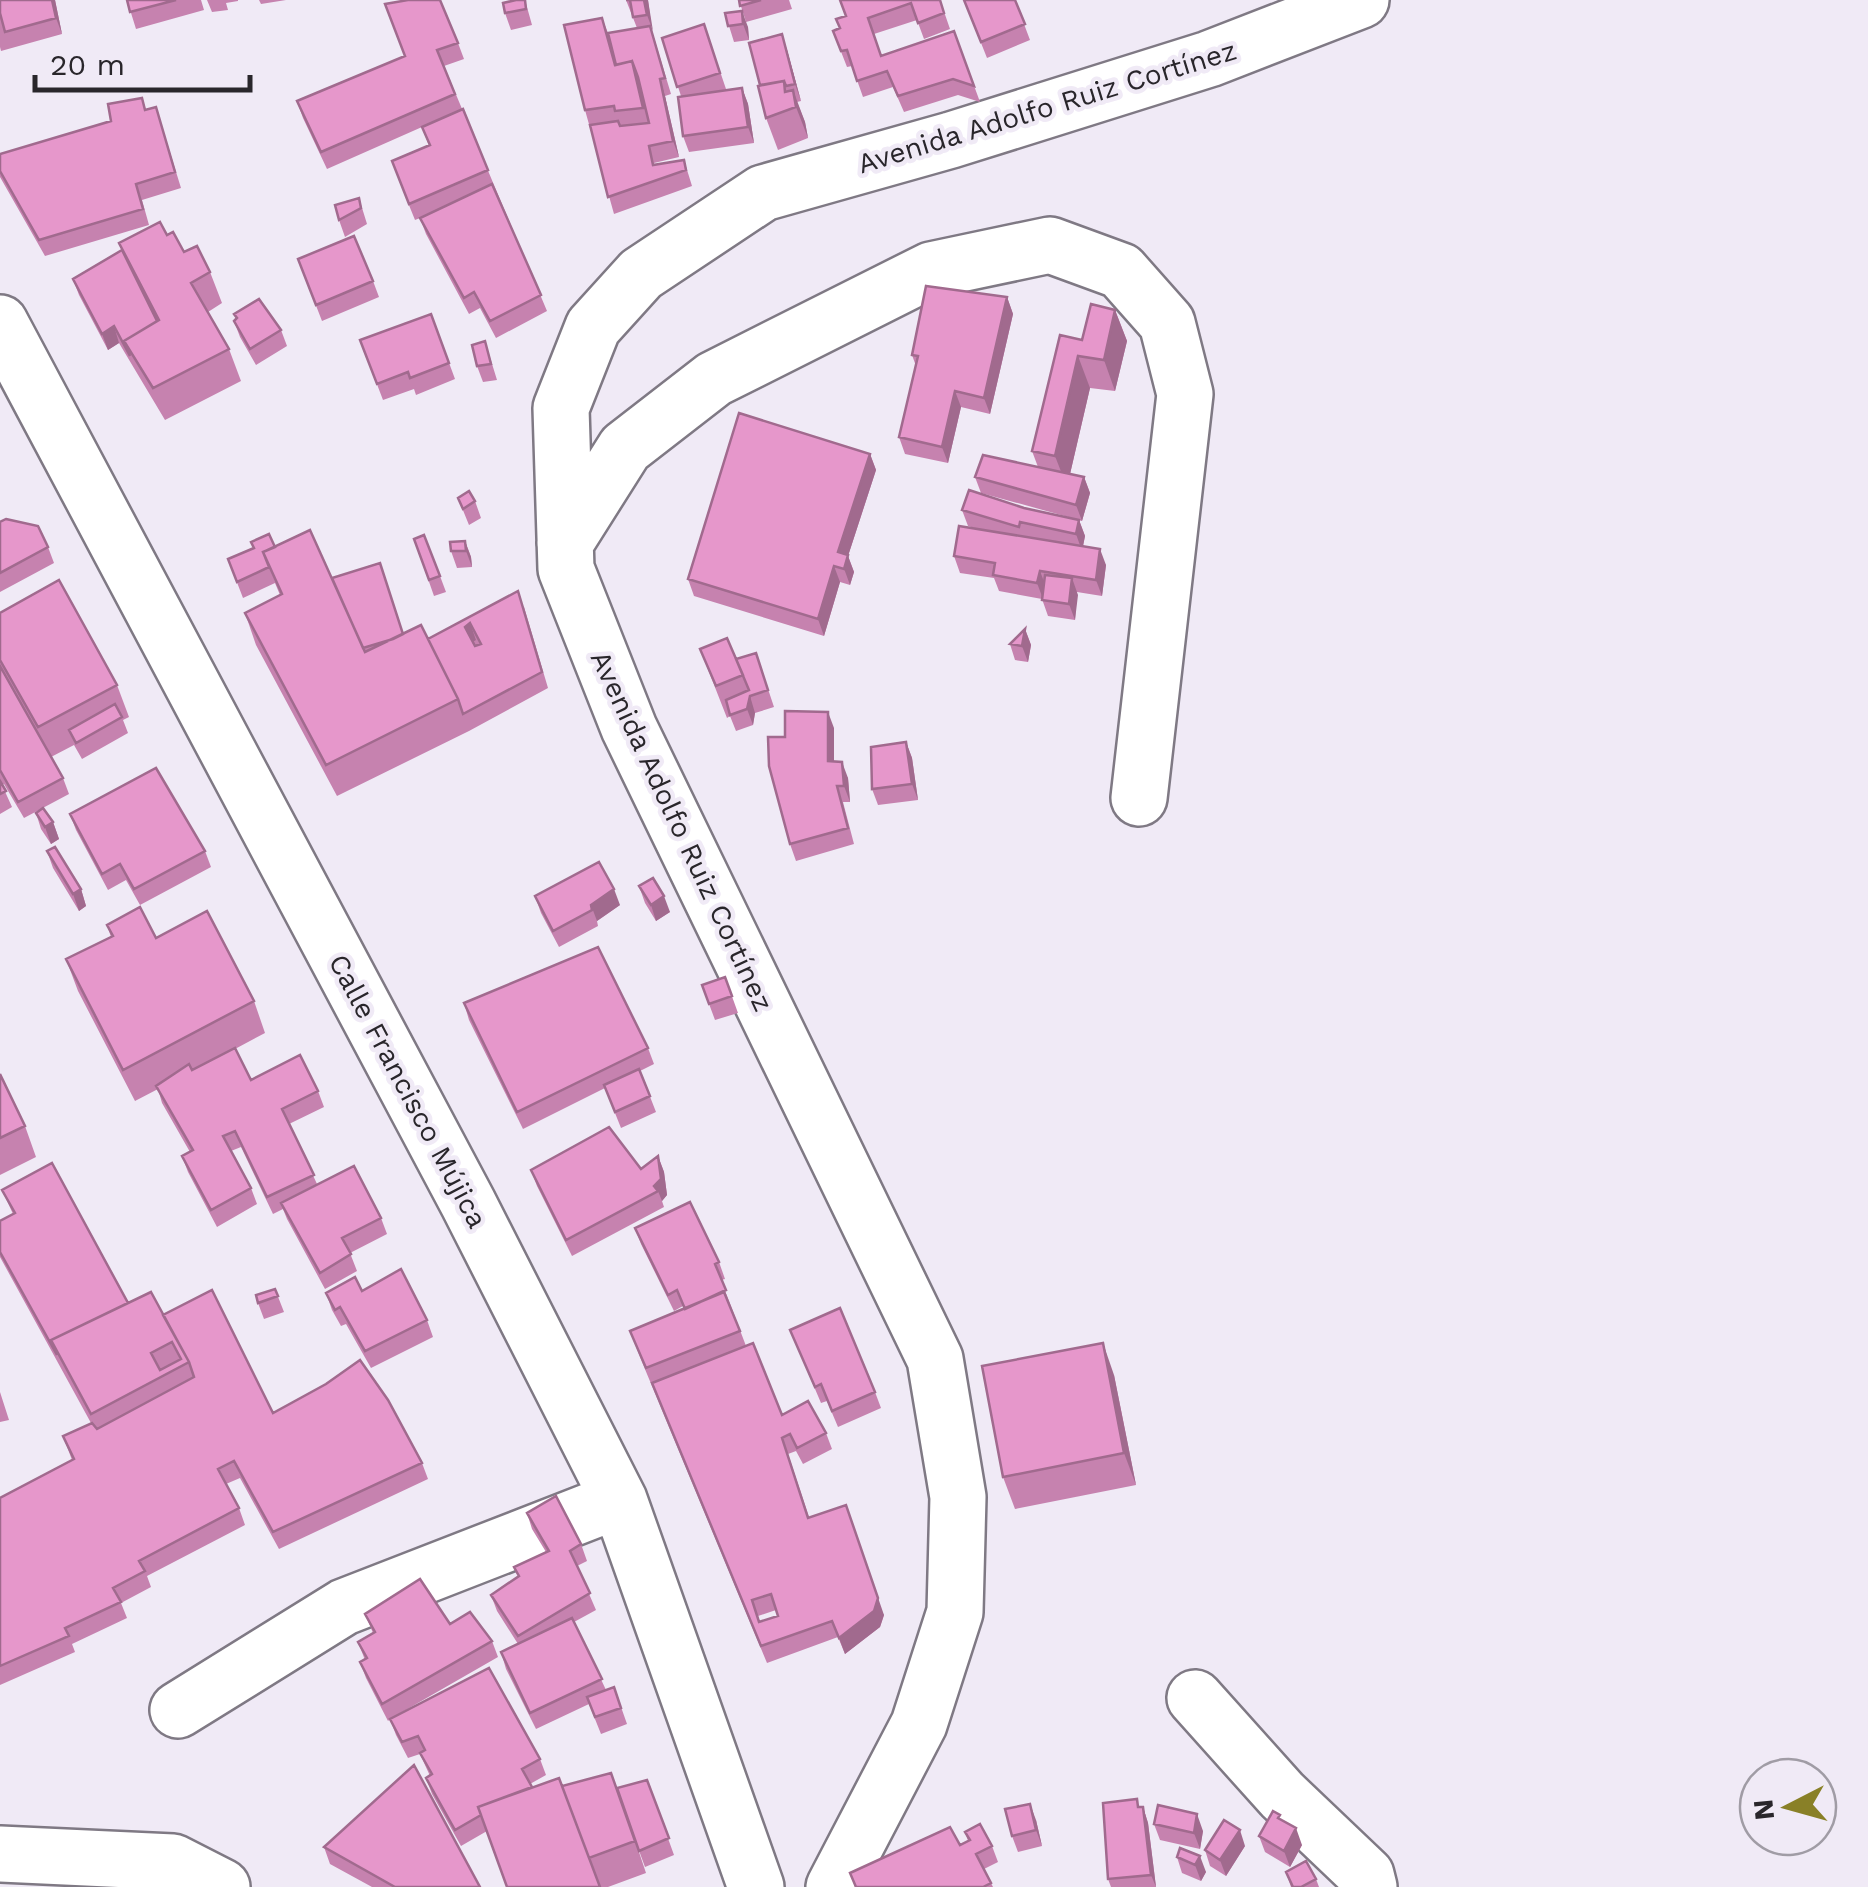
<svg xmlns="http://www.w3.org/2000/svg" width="1868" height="1887" font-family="'Work Sans',sans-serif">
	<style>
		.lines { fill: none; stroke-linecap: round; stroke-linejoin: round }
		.minor-casing { stroke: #7f7984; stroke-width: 60 }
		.minor { stroke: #fff; stroke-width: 55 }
		.wall { fill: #c682af; fill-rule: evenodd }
		.shaded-wall { fill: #a16a8e }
		.building { fill: #e697cb; stroke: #a16a8e; stroke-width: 2.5; fill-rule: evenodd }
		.labels { text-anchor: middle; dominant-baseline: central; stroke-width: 9; stroke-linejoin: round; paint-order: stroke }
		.street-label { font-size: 28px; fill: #29262b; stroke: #f0eaf6 }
	</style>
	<rect width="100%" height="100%" fill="#f0eaf6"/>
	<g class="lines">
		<defs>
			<path id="minor" d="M0 323 468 1203 619 1500 756 1887
				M565 543 625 448 714 379 931 270 1050 245 1121 271 1167 323 1185 394 1139 798
				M1195 1698 1282 1795 1366 1875 1369 1887
				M178 1710 344 1607 619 1500
				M0 1854 173 1862 222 1887
				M834 1887 919 1724 955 1612 958 1497 935 1359 629 728 566 569 561 408 593 327 641 274 763 193 951 140 1209 59 1361 0"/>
		</defs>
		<!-- minor casing -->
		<use href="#minor" class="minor-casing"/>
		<!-- minor -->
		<use href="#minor" class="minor"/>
	</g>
	<!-- wall -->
	<path class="wall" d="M0 0H55L62 34 1 51 0 47Z
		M127 0H201L204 10 136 29Z
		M207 0H238V1L226 3 228 10 212 12Z
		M259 0H286L261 4Z
		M525 0 532 25 511 30 505 13Z
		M626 0H648L652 31 671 94 665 96 679 157 654 163 655 165 684 160 692 186 614 214 585 110 602 18 608 33 637 28Z
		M739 0H789L792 9 746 22Z
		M840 0H940L950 29 924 39 917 20 874 34 881 56 954 31 980 102 958 95 904 112 893 87 863 97 852 66 847 67 833 31 840 28 846 16Z
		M964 0H1015L1030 40 987 58Z
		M725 13 748 27 749 40 734 42Z
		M704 24 726 89 721 91 742 88 748 104 754 143 689 152 683 136 681 96 662 38Z
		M458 43 464 59 444 66 547 311 496 338 480 308 469 314 426 234 420 218 415 220 398 178 429 146 422 127 327 169 303 118 297 101Z
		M787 50 801 101 797 102 805 122 808 138 778 150 766 118 760 85Z
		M142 98 146 110 156 107 181 188 142 200 149 225 45 256 0 177V154L111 121Z
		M359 198 367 224 345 237 339 220Z
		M167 235 184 252 210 272 222 303 208 312 229 349 241 381 165 420 119 343 108 350 79 295 73 279 122 250 119 243Z
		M298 259 373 281 379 297 322 321Z
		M1007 297 1013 314 990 414 961 407 948 463 905 454 899 437 916 366 912 355Z
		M1115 310 1127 341 1115 391 1090 388 1070 474 1084 477 1090 493 1082 521 1079 520 1085 536 1083 546 1106 565 1102 596 1077 592 1075 620 1048 616 1042 599 999 591 994 578 960 573 954 556 980 530 968 526 962 510 1024 508 1072 518 981 493 975 477 1038 467 1032 451 1082 340Z
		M234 314 281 330 287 346 256 365 240 337 234 321 236 319Z
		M431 314 455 379 416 395 414 389 383 400 360 340Z
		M485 341 497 380 483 382 477 366Z
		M870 454 876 470 848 556 854 572 850 585 840 582 824 636 694 596 688 579Z
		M458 498 475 501 481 518 469 525Z
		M0 522 48 547 54 563 0 592Z
		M414 539 440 576 446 592 434 596Z
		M465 541 471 557 472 567 457 568 451 551Z
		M251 542 275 547 332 578 403 634 428 639 524 607 548 688 469 731 337 796 256 645 245 613 280 595 275 583 243 598 228 559 253 548Z
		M0 613 117 685 129 717 123 720 128 733 82 759 74 745 51 757 63 778 69 794 24 818 4 784 2 785 12 807 0 814Z
		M1025 629 1031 645 1028 662 1015 660 1010 644Z
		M700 649 736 659 756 653 774 707 755 713 753 725 736 731 730 716 727 718Z
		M834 728V761L848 778 850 802H843L854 844 796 861 790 844 785 737Z
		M906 742 912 758 918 800 878 805 872 789Z
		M36 813 53 822 59 839 51 844 41 829Z
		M70 814 205 851 211 867 140 905 126 880 108 890 76 830Z
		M47 851 81 889 86 906 79 911 53 868Z
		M639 886 670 912 656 921 645 903Z
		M535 896 620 905 597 921 598 926 559 947 541 913Z
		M107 925 156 938 254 1001 265 1033 235 1049 251 1080 318 1091 324 1107 289 1124 317 1184 381 1218 387 1234 350 1253 357 1271 325 1289 287 1219 283 1209 273 1214 241 1147 231 1151 251 1188 257 1204 217 1227 188 1172 182 1156 190 1152 162 1103 158 1089 135 1101 78 991 66 959 111 937Z
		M725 977 738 1013 715 1020 702 985Z
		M464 1003 648 1048 654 1064 640 1071 656 1112 621 1128 605 1088 523 1129 469 1020Z
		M0 1074 25 1126 36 1157 0 1175Z
		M658 1156 664 1172 667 1195 662 1201 664 1207 572 1256 537 1186 531 1170 641 1169Z
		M2 1190 128 1303 163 1315 273 1413 422 1463 428 1479 279 1549 240 1478 226 1484 239 1508 245 1525 147 1576 151 1587 121 1603 127 1618 72 1644 75 1652 0 1685V1498L72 1460 63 1436 91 1423 0 1257V1221L13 1214Z
		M635 1228 719 1262 725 1279 721 1280 746 1346 782 1415 826 1433 832 1449 803 1464 796 1451 788 1454 809 1517 884 1615 880 1627 845 1654 838 1637 767 1663 642 1362 630 1331 684 1309 683 1306 674 1311 641 1244ZM776 1610 778 1616 760 1622 758 1616Z
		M275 1289 284 1312 264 1319 258 1303Z
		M362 1291 427 1320 433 1337 371 1368 346 1324 341 1326 332 1310 326 1293Z
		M790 1330 875 1392 881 1408 838 1427 827 1401 821 1403Z
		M1114 1375 1136 1485 1015 1509 1003 1477Z
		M0 1392 9 1420 0 1422Z
		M527 1513 581 1544 587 1561 577 1566 596 1610 574 1622 606 1690 614 1687 627 1724 601 1734 589 1704 536 1729 506 1669 501 1652 518 1644 497 1611 491 1595 518 1577 514 1567 546 1552 532 1529Z
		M365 1614 450 1624 492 1641 498 1657 397 1715 540 1759 546 1775 530 1784 532 1788 562 1786 617 1788 647 1780 674 1855 645 1867 634 1837 646 1873 608 1887H507L487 1831 461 1846 432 1794 426 1778 430 1776 420 1754 408 1758 396 1735 390 1719 388 1721 366 1678 360 1662 365 1660 358 1642 373 1633Z
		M1140 1807H1143L1148 1823 1156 1887H1111L1108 1879Z
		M1036 1820 1042 1846 1018 1852 1012 1836Z
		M1154 1824 1203 1831 1200 1849 1160 1840Z
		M965 1832 992 1846 998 1862 984 1869 993 1887H855L850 1873 960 1845 968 1841Z
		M1259 1836 1302 1845 1290 1867 1265 1852Z
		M1245 1846 1226 1876 1210 1866 1205 1850Z
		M324 1847 480 1887H372L330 1864Z
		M1180 1848 1206 1872 1201 1881 1182 1873 1177 1857Z
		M1286 1872 1316 1879 1319 1887H1291Z"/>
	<!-- shaded-wall -->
	<path class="shaded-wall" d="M52 0H55L62 34 56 18Z
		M644 0H648L653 31 647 15Z
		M742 11 748 27 749 40 743 24Z
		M782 34 787 50 801 101 795 84Z
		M660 79 665 96 679 157 673 141Z
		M742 88 748 104 754 143 748 127Z
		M793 90 805 122 808 138 796 107Z
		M1007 297 1013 314 990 414 984 398Z
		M1115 310 1127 341 1115 391 1104 360Z
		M114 326 119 343 108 350 102 334Z
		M1078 356 1090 388 1067 487 1055 456Z
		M955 391 961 407 948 463 942 447Z
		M870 454 876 470 848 556 854 572 850 585 838 552Z
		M1084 477 1090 493 1082 521 1076 505Z
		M1079 520 1085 536 1082 551 1076 534Z
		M465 541 471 557 472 567 466 551Z
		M1100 549 1106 565 1102 596 1096 580Z
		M834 566 840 582 824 636 818 619Z
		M1040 571 1046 587 1043 599 1037 583Z
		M1072 578 1078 595 1075 620 1069 604Z
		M470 623 476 640 471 643 465 627Z
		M1025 629 1031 645 1028 662 1022 646Z
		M750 696 755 713 753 725 747 709Z
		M828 712 834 728V777L828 761Z
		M906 742 912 758 918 800 912 784Z
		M842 762 848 778 850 802 844 786Z
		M53 822 59 839 51 844 45 827Z
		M81 889 86 906 79 911 73 894Z
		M614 889 620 905 597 921 591 905Z
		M664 896 670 912 656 921 651 905Z
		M658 1156 664 1172 667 1195 662 1201 658 1191 654 1186Z
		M1103 1343 1114 1375 1136 1485 1124 1453Z
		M846 1505 884 1615 880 1627 845 1654 839 1638Z
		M1030 1804 1036 1820 1042 1846 1036 1830Z
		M1143 1807 1148 1823 1156 1887 1151 1875Z
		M1197 1814 1203 1831 1200 1849 1194 1833Z
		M1296 1828 1302 1845 1290 1867 1284 1851Z
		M1240 1830 1245 1846 1226 1876 1220 1860Z
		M1200 1856 1206 1872 1201 1881 1195 1865Z"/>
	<!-- building -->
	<path class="building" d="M0 0H52L56 18 5 32 0 13Z
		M127 0H176L130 12Z
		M408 0H440L458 43 437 50 455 94 321 152 297 101 405 56 385 4Z
		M516 0H525L526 9 505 13 503 3Z
		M626 0H644L647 15 633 17 630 0Z
		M739 0H761L740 6Z
		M840 0H940L944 13 918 23 911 3 868 18 881 56 954 31 974 86 953 79 898 96 887 71 857 81 847 50 841 51 833 31 840 28 836 19 846 16Z
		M964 0H1015L1025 24 981 42Z
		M742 11 743 24 728 26 725 13Z
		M602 18 615 65 632 61 643 108 615 111 614 106 585 110 564 25Z
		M704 24 720 73 677 87 662 38Z
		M650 26 665 78 660 79 673 141 649 146 653 165 684 160 686 170 608 197 590 125 618 121 620 126 649 123 638 77 632 61 616 65 608 33Z
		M782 34 795 84 786 86 784 81 760 85 749 43Z
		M784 81 785 92 793 90 796 107 766 118 758 86Z
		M742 88 748 127 683 136 678 97Z
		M142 98 145 110 156 107 175 172 136 184 143 209 39 240 0 171V154L111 121 108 104Z
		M463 109 488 170 409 204 392 161 430 145 422 127Z
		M492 184 541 295 490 321 474 292 464 298 420 218Z
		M359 198 361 208 339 220 335 205Z
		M160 222 167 235 173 232 184 252 197 246 210 272 191 283 229 349 153 388 124 341 159 320 119 243Z
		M354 236 373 281 316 305 298 259Z
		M122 250 157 321 124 341 130 356 114 326 102 334 73 279Z
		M926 286 1007 297 984 398 955 391 942 447 899 437 918 356 912 355Z
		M259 299 281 330 250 349 234 321 237 318 234 314Z
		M1091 304 1115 310 1104 360 1078 356 1055 456 1032 451 1060 335 1082 340Z
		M431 314 449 363 410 378 408 372 377 384 360 340Z
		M485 341 491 364 477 366 472 345Z
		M739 413 870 454 838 552 848 555 844 569 834 566 818 619 688 579Z
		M983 455 1084 477 1076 505 975 477Z
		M969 490 1024 508 1079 520 1076 534 1020 522 1019 527 962 510Z
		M469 491 475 501 463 509 458 498Z
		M6 519 38 526 48 547 0 573V522Z
		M959 526 1100 549 1096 580 1040 571 1037 583 993 575 995 563 954 556Z
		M310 530 365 652 421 625 458 699 326 765 245 613 282 594 263 552Z
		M269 534 275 547 263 552 269 567 237 582 228 559 254 548 251 542Z
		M424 535 440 576 429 580 414 539Z
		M465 541 466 551H451L450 542Z
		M380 563 403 634 393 639 363 648 332 578Z
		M1045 575 1072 578 1069 604 1042 600Z
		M59 580 117 685 38 727 0 660V613Z
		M518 591 542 672 463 714 458 699 428 639ZM470 623 481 644 475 646 465 627Z
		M1025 629 1022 646 1010 644Z
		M727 638 743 675 716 686 700 649Z
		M756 653 768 690 750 696 747 709 730 715 726 700 749 690 736 659Z
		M0 666 63 778 18 802 0 770Z
		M115 704 122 717 76 743 69 730Z
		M785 711 828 712V761L842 762 844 786H837L848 828 790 844 769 766 768 737H785Z
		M906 742 912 784 872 789 871 747Z
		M156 768 205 851 134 889 120 864 102 874 70 814Z
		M0 781 6 791 0 794Z
		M43 808 53 822 45 827 36 813Z
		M55 847 81 889 73 894 47 851Z
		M599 862 614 889 591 905 592 910 553 931 535 896Z
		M653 878 664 896 651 905 639 886Z
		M140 907 156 938 207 911 254 1001 123 1070 66 959 113 936 107 925Z
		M598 947 648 1048 517 1112 464 1003Z
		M725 977 732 996 709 1004 702 985Z
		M235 1048 251 1080 300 1055 318 1091 282 1109 314 1175 267 1197 235 1131 223 1136 251 1188 211 1210 182 1156 193 1150 156 1086 189 1064 192 1070Z
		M639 1069 650 1096 615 1112 604 1085Z
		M0 1074 25 1126 0 1138Z
		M609 1127 641 1169 658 1156 661 1179 654 1186 658 1191 566 1240 531 1170Z
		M52 1163 128 1303 51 1340 57 1355 0 1252V1221L15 1213 2 1190Z
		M354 1166 381 1218 342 1238 351 1254 320 1273 281 1203Z
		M690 1202 719 1262 715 1264 726 1290 685 1309 677 1290 668 1295 635 1228Z
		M401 1269 427 1320 365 1351 340 1307 335 1310 326 1293 355 1277 362 1291Z
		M275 1289 278 1296 258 1303 256 1295Z
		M212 1290 273 1413 326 1384 360 1360 388 1400 422 1463 273 1532 234 1461 218 1469 239 1508 139 1561 145 1571 113 1588 121 1602 65 1628 69 1636 0 1666V1498L74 1459 63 1436 92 1423 97 1429 194 1377 189 1362 163 1315Z
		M151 1292 189 1362 91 1414 51 1340ZM172 1342 181 1359 160 1370 151 1353Z
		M724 1292 740 1331 646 1368 630 1331Z
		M840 1308 875 1392 832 1411 821 1384 815 1387 790 1330Z
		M753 1343 782 1415 808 1401 826 1433 797 1448 790 1434 782 1438 808 1518 846 1505 878 1598 874 1611 839 1638 832 1621 761 1646 652 1383ZM771 1594 778 1616 759 1622 752 1600Z
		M1103 1343 1124 1453 1003 1477 982 1366Z
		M556 1496 581 1544 570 1551 590 1593 518 1636 491 1595 519 1576 514 1567 549 1551 527 1513Z
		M420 1579 450 1624 470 1612 492 1641 382 1704 360 1662 367 1658 358 1642 375 1632 365 1614Z
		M572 1618 602 1679 530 1713 501 1652Z
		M489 1668 540 1759 522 1769 532 1787 478 1807 481 1815 455 1830 426 1778 432 1774 420 1753 425 1750 418 1736 402 1742 390 1719Z
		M614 1687 621 1708 595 1717 587 1697Z
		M414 1765 480 1887H395L324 1847Z
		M611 1773 635 1841 589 1858 562 1786Z
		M559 1778 600 1887H507L478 1807Z
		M647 1780 669 1838 639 1851 617 1788Z
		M1137 1799 1138 1807H1143L1151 1875 1108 1879 1103 1803Z
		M1030 1804 1036 1830 1012 1836 1005 1809Z
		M1158 1805 1197 1814 1194 1833 1154 1824Z
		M1273 1811 1280 1815 1278 1818 1296 1828 1284 1851 1259 1836Z
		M1224 1820 1240 1830 1220 1860 1205 1850Z
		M980 1824 992 1846 976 1854 991 1883 983 1887H856L850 1873 950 1827 960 1845 970 1840 965 1832Z
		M1180 1848 1200 1856 1195 1865 1177 1857Z
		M1306 1861 1316 1879 1301 1887H1293L1286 1872Z"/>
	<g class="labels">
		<!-- street labels -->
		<g class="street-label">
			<text transform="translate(1047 107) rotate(-17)">Avenida Adolfo Ruiz Cortínez</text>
			<text transform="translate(682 831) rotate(65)">Avenida Adolfo Ruiz Cortínez</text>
			<text transform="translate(408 1091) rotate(62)">Calle Francisco Mújica</text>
		</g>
	</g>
	<!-- north arrow -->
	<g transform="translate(1788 1807) rotate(264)"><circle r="48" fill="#f0eaf6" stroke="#a09ca5" stroke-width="2.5"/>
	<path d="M0-8L18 38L0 25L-18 38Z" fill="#898027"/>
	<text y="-15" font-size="28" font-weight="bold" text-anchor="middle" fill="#29262b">N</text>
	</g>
	<!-- scale -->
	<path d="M35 75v15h215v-15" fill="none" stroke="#29262b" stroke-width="5"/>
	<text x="50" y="75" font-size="30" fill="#29262b" stroke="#f0eaf6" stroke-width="8" paint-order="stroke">20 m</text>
</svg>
